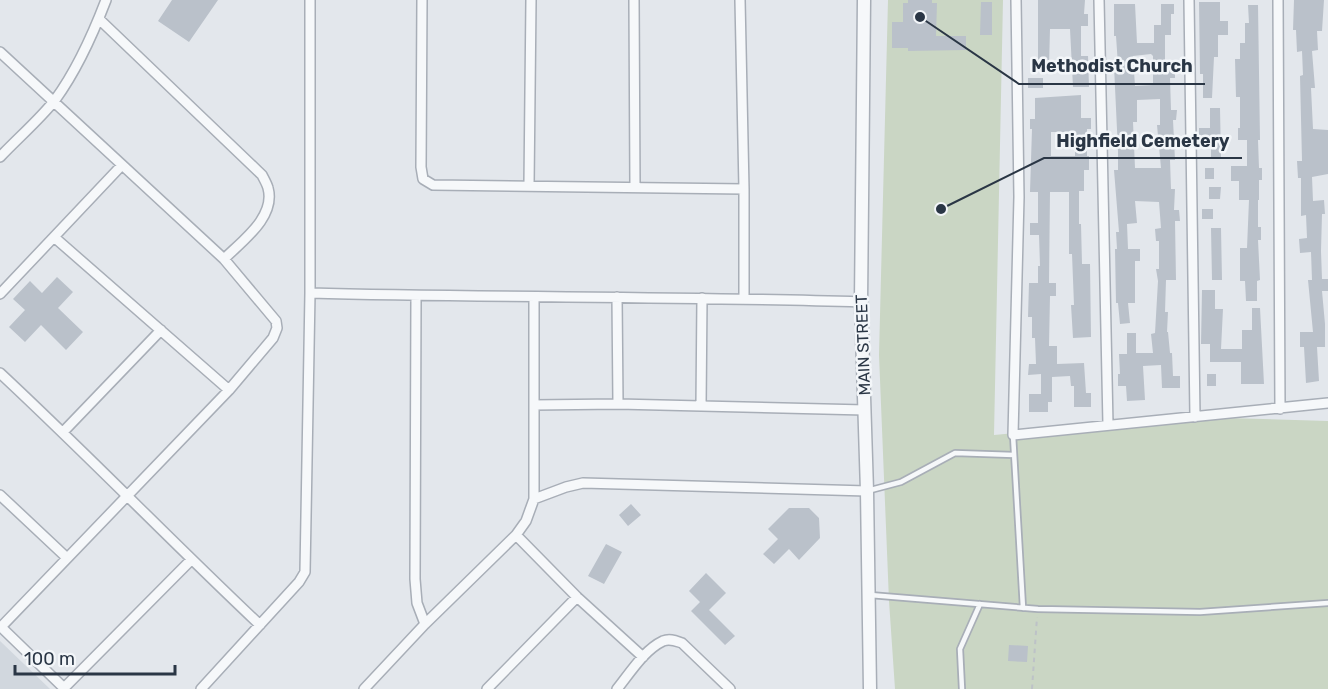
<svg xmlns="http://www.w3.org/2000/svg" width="1328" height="689" font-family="Rubik,sans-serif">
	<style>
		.built { fill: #d1d7de }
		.green { fill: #cad6c4 }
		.building { fill: #bac1ca; fill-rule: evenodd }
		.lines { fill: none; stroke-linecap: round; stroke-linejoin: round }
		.service-casing { stroke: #a8aeb7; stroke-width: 8 }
		.minor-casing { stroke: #a8aeb7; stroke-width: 12 }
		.tertiary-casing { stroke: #a8aeb7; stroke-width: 15 }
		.path { stroke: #bdc2c7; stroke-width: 2; stroke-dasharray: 4.5 4.5; stroke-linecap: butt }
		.service { stroke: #f6f8fa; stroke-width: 4.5 }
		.minor { stroke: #f6f8fa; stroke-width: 9 }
		.tertiary { stroke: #f6f8fa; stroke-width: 12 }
		.labels { text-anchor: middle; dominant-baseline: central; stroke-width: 5; stroke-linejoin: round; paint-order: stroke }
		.street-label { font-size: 16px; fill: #2a3645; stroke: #f3f6f9 }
		.leader { fill: none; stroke: #2a3645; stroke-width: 2 }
		.callout-dot { fill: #2a3645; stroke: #f3f6f9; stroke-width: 2 }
		.callout-label { font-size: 18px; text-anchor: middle; font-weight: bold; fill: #2a3645; stroke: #f3f6f9; stroke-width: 5; stroke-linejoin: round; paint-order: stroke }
	</style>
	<rect width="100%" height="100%" fill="#e3e7ec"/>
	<!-- built -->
	<path class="built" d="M0 641 50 689H0Z"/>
	<!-- green -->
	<path class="green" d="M888 0H1003L994 435 1191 417 1328 421V689H895L889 601 879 355Z"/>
	<!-- building -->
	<path class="building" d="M172 0H218L189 42 158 21Z
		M908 0H932V3H937L936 36H966V50L908 51V48H892V22H903V3H908Z
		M1038 0H1085L1084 14H1088V26H1081V56H1088L1089 87H1073L1070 29H1050L1049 67H1038Z
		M1294 0H1324L1322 31H1317L1318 50 1312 51 1315 88H1311L1313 129 1328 130V174L1312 177 1313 201 1324 200 1325 214H1322L1321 251 1322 279H1328V291H1322L1325 324V347H1317L1319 381 1306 383 1304 347H1300V332H1313L1308 280H1312L1311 252 1300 253 1299 239 1307 238 1306 215 1301 216V178H1298L1297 161H1302L1300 76 1303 75 1302 51 1297 52 1296 30H1293Z
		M981 2H992V35H980Z
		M1199 2H1220V21H1228V35H1218V57H1214L1212 98H1203V74H1200Z
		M1114 4H1135L1137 43H1154V25H1161V4H1174V14H1171V35H1165V65H1175V78H1170L1171 110H1177L1176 120H1173L1175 160H1170L1171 189H1175L1174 210H1179L1180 221H1175L1176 280H1166L1165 312H1168L1167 332H1168L1170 353H1172L1173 376H1180V388H1162L1161 365 1143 366 1145 400 1127 401 1126 386H1118V374H1120L1119 354H1127V333H1136V353H1153L1151 334 1155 333 1158 281 1156 269H1159V241H1156L1155 229 1161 228 1159 202 1135 201 1137 223 1127 224 1128 249H1140V261H1135V303H1128L1130 323 1120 324 1118 303H1116L1115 249H1117L1116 232H1119L1114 170H1118V151L1114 66 1118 65 1116 36H1114ZM1151 54 1153 56V85L1135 86 1133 56ZM1160 99V125H1157L1161 168H1135L1133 122H1137V100Z
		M1248 5H1258L1260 140H1258L1259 168H1262V180H1259V200H1258V227H1261V240H1258L1260 280 1257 281V301H1246L1245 281H1240V248H1247L1249 200H1239V181H1231V166H1247V140H1238V128H1240V97H1236L1235 59H1240V43H1245V23H1249Z
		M1028 78H1043V88H1028Z
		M1081 95V118H1091V129H1087V156H1089V170H1084V191H1079V224H1081L1082 264H1090L1091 337 1073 338 1071 305H1074L1072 254H1069V192H1050L1049 283H1056V296H1050L1049 346H1057V364L1084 363 1086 393H1091V407H1074V386H1071L1070 376 1052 377V402H1048V412H1029V394H1041V374L1028 375 1029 364H1036L1035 338H1032V317H1028L1029 283H1038V266H1040L1039 235H1030V223H1038V192H1030L1032 129H1030V119H1035V98ZM1051 132H1075V156H1051Z
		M1210 108H1220L1221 159H1211V140H1199V128H1210Z
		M1205 168H1214V179H1205Z
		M1209 187H1221L1220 199H1209Z
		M1202 209H1213V219H1202Z
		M1211 228H1221L1222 280H1212Z
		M57 277 73 292 58 308 83 332 66 350 41 325 25 342 9 327 25 310 13 299 30 281 42 293Z
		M1202 290H1215V309H1223L1221 349H1242V330H1252V308H1260L1264 384H1241V362H1210V344H1201Z
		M1207 374H1216V386H1207Z
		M631 504 641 515 628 526 619 515Z
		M789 508H809L819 518 820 538 799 560 789 549 774 564 763 554 778 539 768 529Z
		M606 544 622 552 604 584 588 576Z
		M706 573 726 593 709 610 735 636 725 645 691 611 700 602 689 591Z
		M1009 645 1028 646 1027 662 1008 661Z"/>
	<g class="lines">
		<defs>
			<path id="service" d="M1013 435 1023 608
				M867 491 901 482 955 453 1014 455
				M870 595 1038 609 1200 612 1328 603
				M962 689 960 649 980 604"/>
			<path id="minor" d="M422 0 421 167 423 179 433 185 744 189
				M634 0 635 187
				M740 0 744 189V298
				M1016 0 1019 197 1013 435 1328 403
				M1099 0 1108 425
				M1189 0 1195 417
				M1278 0 1280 409
				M99 19 262 175C264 179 267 184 268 188 276 217 242 241 224 259
				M0 52 224 259 276 321 277 328 273 338 229 390 1 627
				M0 157C18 138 39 120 55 100 77 70 93 34 106 0
				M529 185 531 0
				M54 237 229 390
				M310 293C493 298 677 296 861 302
				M0 294 122 165
				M416 296 415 579 417 603 425 624
				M617 297 618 404
				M0 373C88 455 172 542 260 625
				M534 405 618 404 865 410
				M701 406 702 298
				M63 432 161 330
				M0 495 66 557
				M534 499 566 487 583 483 867 491
				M516 535 577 597 643 657
				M0 626 65 689
				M64 688 191 560
				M201 689 299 582 305 572 310 293V0
				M364 689 425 624 516 535 526 521 534 499V297
				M487 689 577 597
				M617 689C630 673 644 650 663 641 670 638 676 641 682 643L730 689"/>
			<path id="tertiary" d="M864 0 861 302 867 491 870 689"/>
		</defs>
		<!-- service casing -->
		<use href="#service" class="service-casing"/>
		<!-- minor casing -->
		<use href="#minor" class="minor-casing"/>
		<!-- tertiary casing -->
		<use href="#tertiary" class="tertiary-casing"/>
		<!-- path -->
		<path class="path" d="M1032 689 1037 617"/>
		<!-- service -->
		<use href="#service" class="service"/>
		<!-- minor -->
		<use href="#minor" class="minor"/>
		<!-- tertiary -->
		<use href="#tertiary" class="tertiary"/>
	</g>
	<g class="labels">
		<!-- street labels -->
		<g class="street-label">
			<text transform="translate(863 345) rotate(-92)">MAIN STREET</text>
		</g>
	</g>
	<!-- callouts -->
	<path class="leader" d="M920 17L1019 84H1205M941 209L1044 158H1242"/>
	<g class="callout-dot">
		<circle cx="920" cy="17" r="6"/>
		<circle cx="941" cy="209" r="6"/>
	</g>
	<g class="callout-label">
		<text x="1112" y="72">Methodist Church</text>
		<text x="1143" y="147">Highfield Cemetery</text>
	</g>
	<!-- scale -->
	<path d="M15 665v9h160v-9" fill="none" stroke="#2a3645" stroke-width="3"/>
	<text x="24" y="665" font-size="18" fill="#2a3645" stroke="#f3f6f9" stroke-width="4.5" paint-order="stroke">100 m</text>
</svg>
